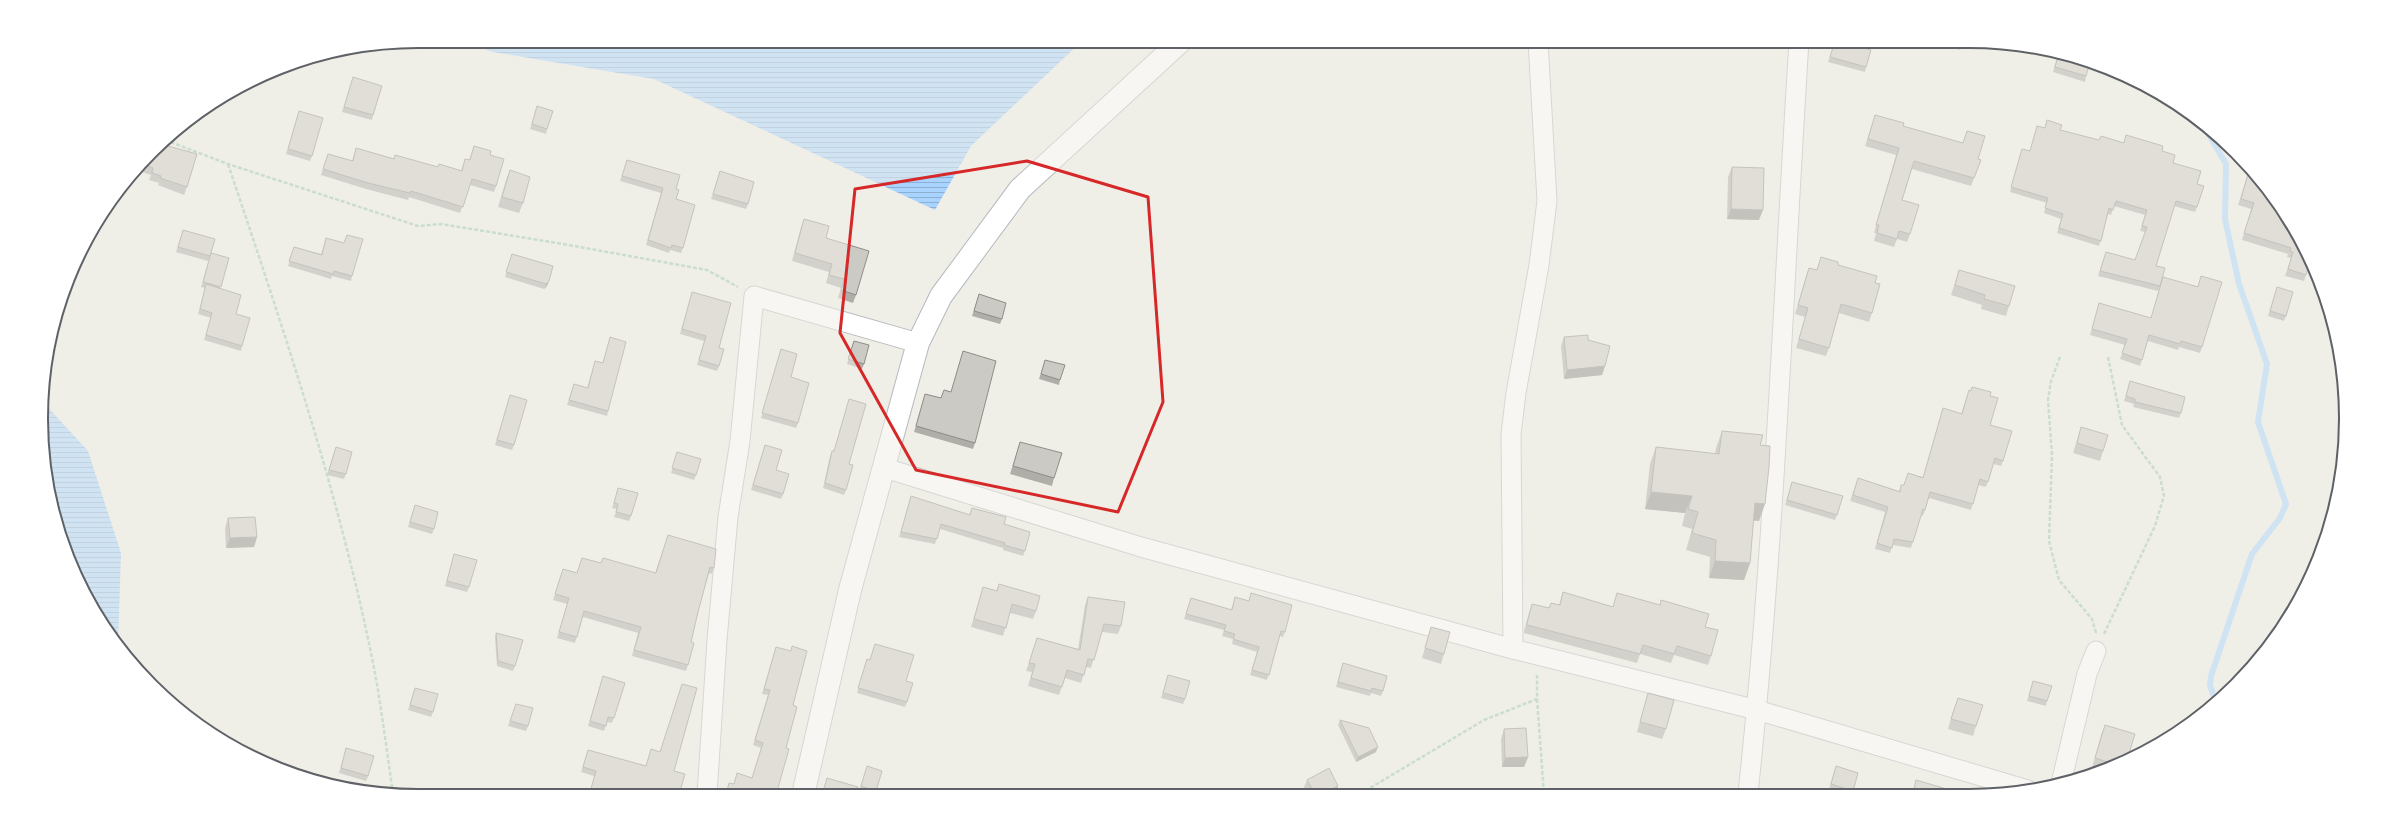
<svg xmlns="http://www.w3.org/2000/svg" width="2387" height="837" font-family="Lato,sans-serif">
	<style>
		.water { fill: url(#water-rules) }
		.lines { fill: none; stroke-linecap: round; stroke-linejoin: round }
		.stream { stroke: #a9d4ff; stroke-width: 6 }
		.street-casing { stroke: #b7b9bd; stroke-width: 21 }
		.secondary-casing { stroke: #b5b9be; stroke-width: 24 }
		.path { stroke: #9dc8ac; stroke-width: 2.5; stroke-dasharray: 4 2; stroke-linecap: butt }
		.street { stroke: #fff; stroke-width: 19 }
		.secondary { stroke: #fff; stroke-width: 22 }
		.wall { fill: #afaea9 }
		.shaded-wall { fill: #8f8d89 }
		.building { fill: #cccac4; stroke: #8f8d89 }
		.marked { fill: none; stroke: #d62828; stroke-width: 3; stroke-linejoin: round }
		.rim { fill: none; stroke: #5e6267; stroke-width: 2 }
	</style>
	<defs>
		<pattern id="water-rules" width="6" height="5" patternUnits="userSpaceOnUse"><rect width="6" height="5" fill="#a9d4ff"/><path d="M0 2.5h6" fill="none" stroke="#8dafd2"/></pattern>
	</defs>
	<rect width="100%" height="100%" fill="#f0efe7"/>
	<!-- water -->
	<path class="water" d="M459 41H1082L971 146 935 210 654 79 493 52Z
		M43 402 88 451 121 553 118 645 105 628 54 516 42 443Z"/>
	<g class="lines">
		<!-- stream -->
		<path class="stream" d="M2201 121 2226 164 2225 219 2239 284 2267 364 2258 422 2286 504 2280 518 2252 554 2211 676 2210 685 2216 703"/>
		<defs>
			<path id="street" d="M885 468 1141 547 1513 649 1757 710 2028 790
				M1513 649 1511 434 1516 393 1539 265 1547 201 1538 41
				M2062 779 2087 674 2096 651
				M1748 793C1775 543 1783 292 1799 41
				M707 795 717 640 728 517 740 441 754 296 918 343"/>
			<path id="secondary" d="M803 795 850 590 918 343 941 296 1020 189 1181 41"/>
		</defs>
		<!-- street casing -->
		<use href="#street" class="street-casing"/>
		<!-- secondary casing -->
		<use href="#secondary" class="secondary-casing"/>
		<!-- path -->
		<path class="path" d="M165 140 228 164 418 226 441 224 563 244 707 270 738 287
			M228 164C284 331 341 499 375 673 382 712 387 753 393 793
			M2060 357 2051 381 2048 400 2052 455 2049 541 2059 580 2092 619 2096 633
			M2104 634 2155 526 2164 496 2160 477 2122 425 2108 357
			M1537 699 1544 794
			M1360 794 1484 720 1537 699V675"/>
		<!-- street -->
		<use href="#street" class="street"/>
		<!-- secondary -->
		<use href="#secondary" class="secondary"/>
	</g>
	<!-- wall -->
	<path class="wall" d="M1835 41 1866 67 1865 72 1828 62Z
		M1946 41H1964L1960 50 1945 45Z
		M2058 53 2066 54 2086 76 2085 82 2053 72Z
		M353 77 373 115 372 120 342 112Z
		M537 106 547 129 546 134 530 129Z
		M299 111 312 156 310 161 286 154Z
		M1875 115 1903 126 1963 143 1967 131 1978 159 1981 160 1971 186 1912 169 1902 200 1910 234 1907 242 1897 239 1894 247 1874 241 1876 233H1874L1896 155 1865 146Z
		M2047 120 2060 130 2099 140 2124 143 2126 135 2162 151 2173 163 2197 184V207L2195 212 2174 206 2156 266 2161 282 2198 286 2201 276 2202 347 2200 353 2179 347 2178 350 2148 341 2140 366 2120 359 2125 345 2090 335 2099 303 2151 318 2160 287 2158 291 2098 276 2106 252 2135 260 2145 232 2140 231 2145 215 2114 206 2111 215 2108 214 2099 246 2057 233 2061 219 2044 213 2047 203 2010 192 2022 149 2030 151 2037 126 2045 128Z
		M161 144 187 187 184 195 158 185 159 183 149 180 151 175 136 170Z
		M474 146 490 155 496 186 494 192 470 185 460 213 409 197 408 200 366 189 321 175 328 154 352 161 356 148 394 159 438 167 461 171 465 159 469 160Z
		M627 160 676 189V199L683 248 681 253 670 250 669 253 646 245 661 193 620 181Z
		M1732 167 1759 220 1727 219 1728 177Z
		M510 170 523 203 519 213 498 207 506 180Z
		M720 171 748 204 746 209 711 199Z
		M2248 174 2264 190 2306 275 2304 281 2285 276 2291 258 2287 257 2288 254 2242 240 2251 209 2238 205Z
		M804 219 826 238 856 295 853 303 838 298 841 288 826 283 829 272 792 261 801 227Z
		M183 230 210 256 208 261 176 252Z
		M347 235 352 276 351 281 332 276 331 279 288 266 294 247 321 254 326 238 344 243Z
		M211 253 229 258 220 288 236 314 242 346 241 351 204 340 211 318 198 314 205 288 201 287Z
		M512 254 549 281 547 286 544 289 505 277Z
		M1821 257 1875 283 1872 313 1869 322 1839 313 1829 348 1826 356 1796 348 1805 317 1795 314 1806 276 1809 268 1817 270Z
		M1959 270 2009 306 2006 316 1981 309 1982 305 1951 295Z
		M2277 287 2286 316 2284 321 2268 316Z
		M692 292 719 348V366L717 371 697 365 704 341 680 334Z
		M979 294 1002 319 1000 324 972 316Z
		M610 337 608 411 607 416 567 405 574 384 587 388 595 361 603 363Z
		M1564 337 1588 340 1605 366 1602 375 1564 379 1561 346Z
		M854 341 864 364 862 369 847 364Z
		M781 349 791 377 798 423 796 428 761 418Z
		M963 351 975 443 973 449 914 432 925 394 941 398 944 390 951 392Z
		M1045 360 1060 380 1059 385 1039 379Z
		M2130 381 2181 413 2179 418 2133 407 2134 404 2124 401Z
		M1969 390 1990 396V425L2003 461 2001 466 1993 464 1986 487 1978 485 1971 510 1929 498 1923 516 1921 515 1911 548 1893 545 1890 553 1875 549 1885 512 1850 501 1858 478 1899 491 1901 485H1904L1908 473 1923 477 1943 408 1961 414Z
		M510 395 514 445 512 450 495 445Z
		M849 399V464L846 490 844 495 823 488 830 456 832 451H834Z
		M2081 427 2103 451 2100 461 2073 453Z
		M1722 431 1760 445 1759 521 1753 520 1750 563 1744 580 1709 578 1710 557 1686 550 1692 529 1682 526 1685 513 1645 509 1650 464 1656 447 1715 454 1716 448Z
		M1020 442 1054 478 1052 486 1010 474Z
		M765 445 776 470 783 494 781 499 751 490Z
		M336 447 346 474 344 479 327 475Z
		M677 452 696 475 694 480 671 473Z
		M1792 482 1837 515 1835 520 1785 505Z
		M618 488 631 516 629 521 614 517 617 509 612 508Z
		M911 496 969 515 972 508 1004 524 1025 551 1023 556 1003 550V548L940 529 935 544 899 537Z
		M415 505 434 529 432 534 408 527Z
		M228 518 257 537 254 547 226 548 225 528Z
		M666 541 714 568 712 574 709 573 698 612 691 642 688 665 686 671 632 656 638 633 583 617 575 643 557 638 567 604 553 600 563 569 577 573 582 558 601 563 603 558 655 573Z
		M454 554 469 587 467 592 445 586Z
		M999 584 1036 611 1033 619 1010 613 1003 636 971 627 983 587 996 591Z
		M1563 592 1613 607 1617 593 1660 605 1661 600 1705 627 1711 656 1708 665 1674 655 1671 663 1640 654 1637 663 1524 633V631L1529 613 1532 604 1549 608 1559 605Z
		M1251 593 1285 632 1283 637 1280 636 1267 680 1250 675 1257 652 1232 644 1233 639 1222 636 1224 630 1184 619 1191 598 1231 610 1235 597 1249 601Z
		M1088 597 1121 626 1118 634 1102 632 1091 668 1086 667 1081 683 1065 678 1059 695 1028 686 1032 672 1026 671 1037 638 1078 649 1085 605Z
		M1431 627 1444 654 1441 664 1422 658Z
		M496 633 515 666 513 671 497 666 495 638Z
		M875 644 906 681 907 702 905 707 857 693 867 659 870 660Z
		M776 647 793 705 786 748 776 795H725L729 783 734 784 737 773 752 778 761 748 753 745 768 695 762 694Z
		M1343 663 1383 691 1381 696 1371 693 1370 696 1336 687Z
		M1168 675 1185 699 1183 704 1161 698Z
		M603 676 625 683 612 723 607 722 604 731 588 726Z
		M2033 681 2047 701 2046 706 2027 701Z
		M415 688 433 712 431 717 408 710Z
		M1648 693 1666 729 1662 739 1637 732 1645 703Z
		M1958 698 1976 726 1973 736 1948 729 1954 708Z
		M516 704 528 726 526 731 508 726Z
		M1340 720 1376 752 1356 762 1338 725Z
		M2105 725 2127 760 2096 769 2092 768 2101 735Z
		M1504 729 1528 757 1524 767H1502L1501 739Z
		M346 748 368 776 366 781 339 773Z
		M651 749 674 771 679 795H681L589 796 594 776 581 772 588 750 646 766Z
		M867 766 876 791 874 795H872L859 791Z
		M1836 766 1858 773 1852 793H1842L1829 789Z
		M1307 780 1338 786 1335 794H1306L1303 790Z"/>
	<!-- shaded-wall -->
	<path class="shaded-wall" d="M1731 209 1763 210 1759 220 1727 219Z
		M549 281 547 286 544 289 546 284Z
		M1605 366 1602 375 1564 379 1567 370Z
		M1651 492 1692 496 1685 513 1645 509Z
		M1755 503 1765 504 1759 521 1748 520Z
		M257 537 254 547 226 548 230 538Z
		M1715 561 1750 563 1744 580 1709 578Z
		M1378 747 1376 752 1356 762 1358 757Z
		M1528 757 1524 767H1502L1505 758Z
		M1338 786 1335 794H1322Z"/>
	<!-- building -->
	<path class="building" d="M1835 41H1840L1871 50 1866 67 1830 57Z
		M2059 53 2066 54 2090 63 2086 76 2055 67Z
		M353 77 382 86 373 115 344 107Z
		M537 106 553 111 547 129 532 124Z
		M299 111 323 118 312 156 288 149Z
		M1875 115 1904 123 1903 126 1963 143 1967 131 1985 136 1978 159 1981 160 1974 178 1914 161 1902 200 1919 205 1910 234 1899 231 1897 239 1877 233 1879 225H1876L1899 148 1868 139Z
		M2047 120 2062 125 2060 130 2099 140 2101 136 2124 143 2126 135 2163 146 2162 151 2175 155 2173 163 2201 171 2197 184 2204 186 2197 207 2176 201 2156 266 2165 268 2160 286 2100 271 2106 252 2135 260 2147 227 2142 226 2147 210 2116 201 2113 210 2109 208 2101 241 2059 228 2063 214 2045 208 2048 198 2011 187 2022 149 2030 151 2037 126 2045 128Z
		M161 144 197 154 187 187 160 178 161 176 152 173 153 168 142 164Z
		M474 146 491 151 490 155 504 159 496 186 472 179 463 207 411 191 410 193 368 183 323 169 328 154 353 161 356 148 394 159 395 155 438 167 439 164 462 171 465 159 470 160Z
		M627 160 680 175 676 189 679 190 676 199 695 205 683 248 672 245 671 248 648 240 663 188 622 176Z
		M1732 167 1764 168 1763 210 1731 209Z
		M510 170 530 177 523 203 502 197Z
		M720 171 754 182 748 204 713 194Z
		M2248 174 2258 177 2265 187 2264 190 2268 191 2295 230 2310 262 2306 275 2288 269 2293 252 2290 251 2291 248 2244 233 2254 203 2241 199Z
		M804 219 829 226 826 238 869 251 856 295 841 290 844 279 829 275 832 264 795 253Z
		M183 230 215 239 210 256 178 247Z
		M347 235 363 239 352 276 334 271 333 274 289 261 294 247 322 255 326 238 344 243Z
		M211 253 229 258 221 287 203 282Z
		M512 254 553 266 549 281 546 284 506 272Z
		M1821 257 1838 262V265L1877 276 1875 283 1880 284 1872 313 1841 304 1829 348 1799 339 1808 308 1798 305 1809 268 1817 270Z
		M1959 270 2015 286 2009 306 1984 299 1985 295 1955 285Z
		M2201 276 2222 282 2202 347 2181 341 2180 344 2149 335 2142 360 2122 353 2127 339 2092 329 2099 303 2151 318 2163 277 2198 287Z
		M206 284 241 295 236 314 250 318 242 346 206 335 212 313 200 309Z
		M2277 287 2293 292 2286 316 2270 311Z
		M692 292 731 303 719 348 724 349 719 366 699 360 706 336 682 329Z
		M979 294 1006 303 1002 319 974 311Z
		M1588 335V340L1610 346 1605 366 1567 370 1564 337Z
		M610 337 626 342 608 411 569 400 574 384 588 388 595 361 603 363Z
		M854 341 869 345 864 364 848 359Z
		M781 349 797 354 791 377 809 383 798 423 762 413Z
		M963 351 996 361 975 443 916 426 925 394 941 398 944 390 951 392Z
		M1045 360 1065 365 1060 380 1041 374Z
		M2130 381 2185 397 2181 413 2135 402V399L2126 396Z
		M1972 387 1991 392 1990 396 1998 398 1990 425 2012 431 2003 461 1995 458 1988 482 1980 479 1973 504 1930 492 1925 510 1923 509 1913 542 1894 539 1892 548 1877 543 1888 507 1853 495 1858 478 1900 492 1901 485H1904L1908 473 1923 478 1943 408 1962 414 1969 390 1971 391Z
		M510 395 527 400 514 445 497 440Z
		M849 399 866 404 849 464 853 465 846 490 825 483 832 451H834Z
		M2081 427 2108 435 2103 451 2077 443Z
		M1722 431 1763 435 1760 445 1770 446 1769 467 1765 504 1755 503 1750 563 1715 561 1716 540 1692 533 1698 512 1688 509 1692 496 1651 492 1656 447 1719 454Z
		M1020 442 1062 453 1054 478 1013 466Z
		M765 445 782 450 776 470 789 474 783 494 753 485Z
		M336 447 352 452 346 474 329 470Z
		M677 452 701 459 696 475 672 468Z
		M1792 482 1843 496 1837 515 1787 500Z
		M618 488 638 493 631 516 616 512 618 504 614 503Z
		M911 496 970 515 972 508 1006 517 1004 524 1030 532 1025 551 1004 545 1005 543 941 524 937 539 901 532Z
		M415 505 438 512 434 529 410 522Z
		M255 517 257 537 230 538 228 518Z
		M668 535 716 549 714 568 710 567 698 612 691 642 694 643 688 665 634 650 641 627 584 611 577 637 559 632 569 598 555 594 563 569 577 573 582 558 601 563 603 558 656 573Z
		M454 554 477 560 469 587 447 581Z
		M999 584 1040 596 1036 611 1012 604 1006 628 974 619 983 587 997 591Z
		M1563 592 1613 607 1617 593 1660 605 1661 600 1709 614 1705 627 1718 630 1711 656 1677 646 1674 654 1643 645 1640 654 1527 625V623L1532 604 1549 608 1551 603 1560 605Z
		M1251 593 1292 605 1285 632 1281 631 1269 675 1252 670 1259 647 1233 639 1235 634 1224 631 1226 625 1186 614 1191 598 1232 610 1235 597 1249 601Z
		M1088 597 1125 602 1121 626 1104 624 1094 660 1088 659 1084 675 1067 670 1062 687 1031 678 1035 664 1029 663 1037 638 1080 650Z
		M1431 627 1450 632 1444 654 1425 648Z
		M496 633 523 640 515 666 498 661Z
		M875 644 914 655 906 681 913 683 907 702 858 688 867 659 870 660Z
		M792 646 807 651 793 705 797 707 786 748 789 749 776 795H726L729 783 734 784 737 773 752 778 763 743 755 740 770 690 764 689 776 647 791 651Z
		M1343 663 1387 676 1383 691 1372 688 1371 691 1338 682Z
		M1168 675 1190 681 1185 699 1163 693Z
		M603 676 625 683 614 718 608 717 606 726 590 721Z
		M2033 681 2052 686 2047 701 2029 696Z
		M682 684 697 688 674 771 685 774 679 795H681L589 796 596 771 583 767 588 750 646 766 651 749 660 752Z
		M415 688 438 694 433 712 410 705Z
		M1648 693 1674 700 1666 729 1640 722Z
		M1958 698 1983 705 1976 726 1951 719Z
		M516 704 533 708 528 726 510 721Z
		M1340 720 1369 728 1378 747 1358 757Z
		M2105 725 2135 734 2127 760 2114 764 2095 758Z
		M1526 728 1528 757 1505 758 1504 729Z
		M346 748 374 756 368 776 341 768Z
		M867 766 882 771 876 791 861 786Z
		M1836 766 1858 773 1853 791 1831 784Z
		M1329 768 1338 786 1322 794H1315L1307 780Z
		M827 778 858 787 855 795H822Z
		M1916 780 1950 790 1949 793H1913Z"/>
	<!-- marked area -->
	<path d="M0 0H2387V837H0ZM1027 161 1148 197 1163 402 1118 512 916 470 840 333 855 189Z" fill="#f0efe7" fill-opacity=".55" fill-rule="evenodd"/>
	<path class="marked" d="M1027 161 1148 197 1163 402 1118 512 916 470 840 333 855 189Z"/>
	<!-- crop -->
	<path d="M0 0H2387V837H0ZM418 48H1969A370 370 0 0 1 2339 418V419A370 370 0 0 1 1969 789H418A370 370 0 0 1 48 419V418A370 370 0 0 1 418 48Z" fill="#fff" fill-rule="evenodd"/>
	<path class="rim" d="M418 48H1969A370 370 0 0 1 2339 418V419A370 370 0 0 1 1969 789H418A370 370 0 0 1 48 419V418A370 370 0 0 1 418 48Z"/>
</svg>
